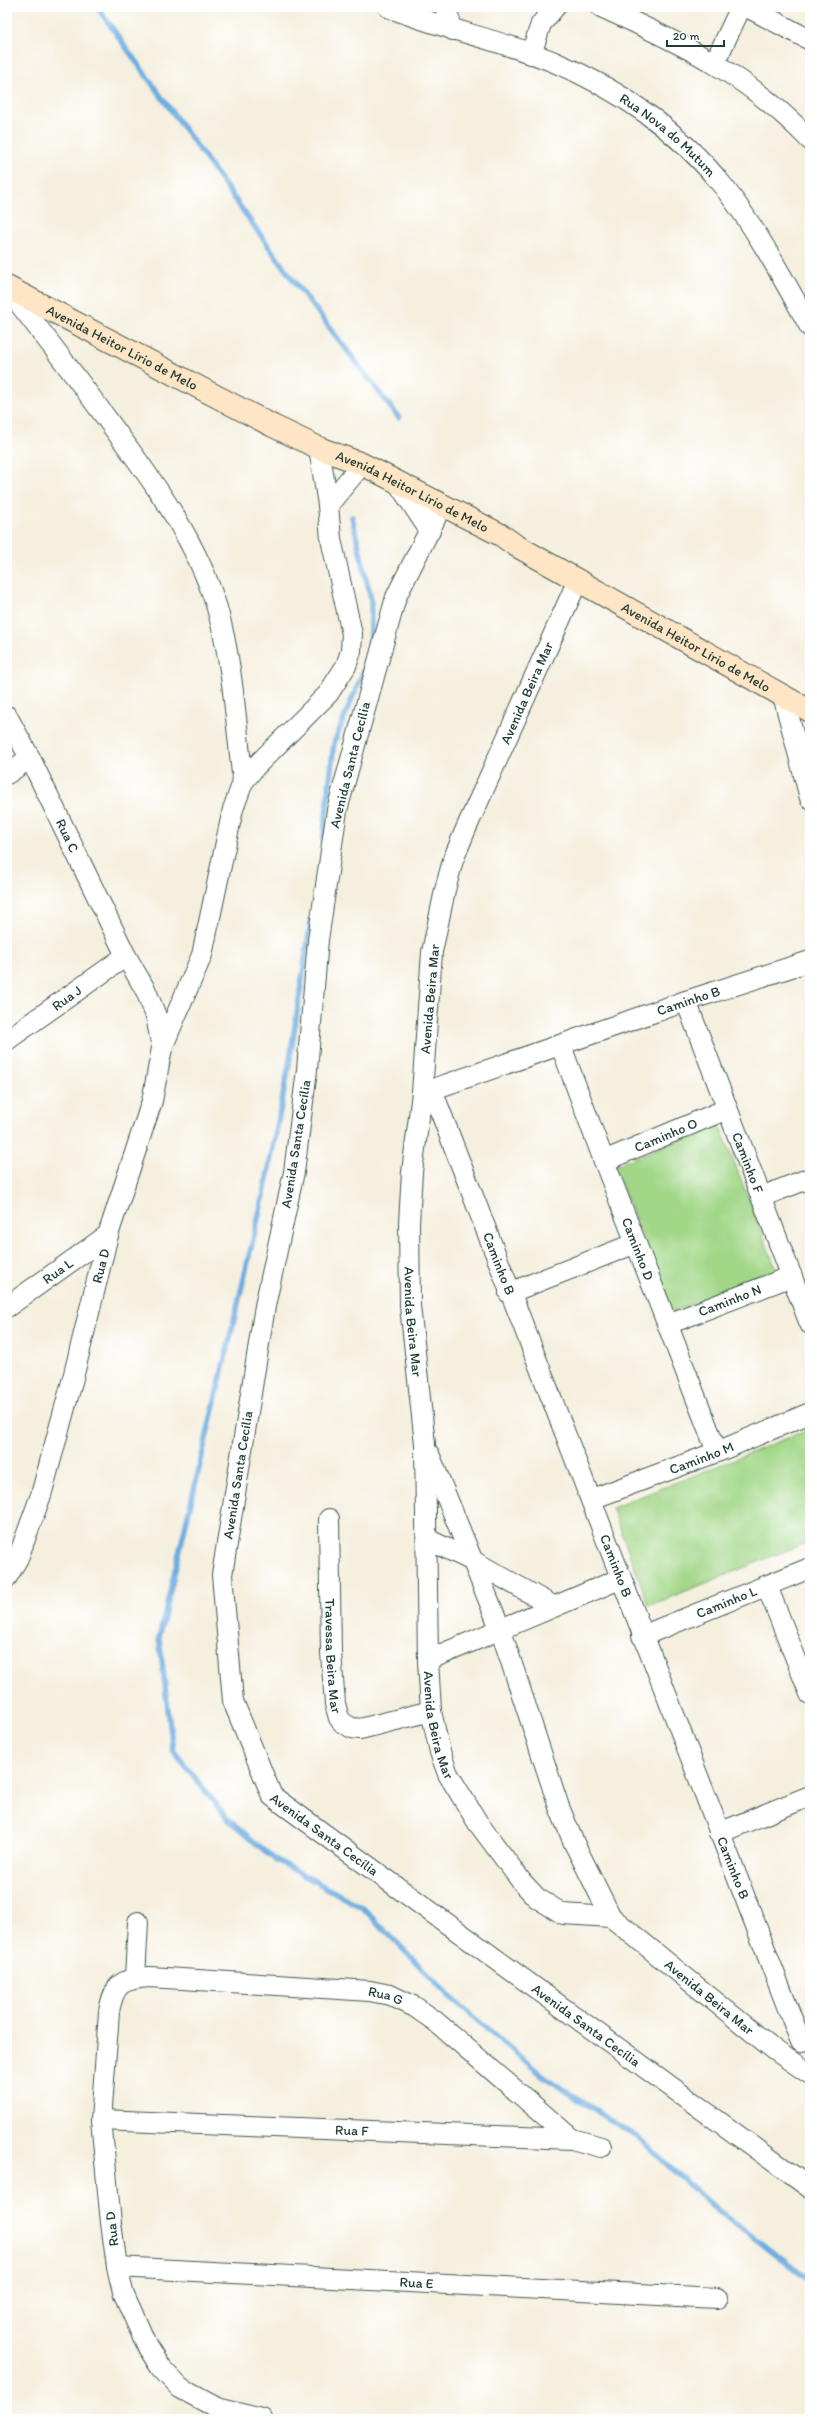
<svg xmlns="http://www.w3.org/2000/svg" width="817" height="2426" font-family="Itim,sans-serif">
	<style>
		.green { fill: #a2d788; stroke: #608a5e }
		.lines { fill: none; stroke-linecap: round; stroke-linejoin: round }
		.stream { stroke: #6dade0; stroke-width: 5.5 }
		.minor-casing { stroke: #3f584e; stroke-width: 22 }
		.secondary-casing { stroke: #3f584e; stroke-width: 24 }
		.minor { stroke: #fff; stroke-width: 20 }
		.secondary { stroke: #fee5c5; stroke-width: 22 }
		.labels { text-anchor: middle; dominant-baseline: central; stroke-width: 4; stroke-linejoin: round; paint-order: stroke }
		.street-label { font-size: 14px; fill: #1f3d34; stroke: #fff }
	</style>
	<rect width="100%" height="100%" fill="#fff"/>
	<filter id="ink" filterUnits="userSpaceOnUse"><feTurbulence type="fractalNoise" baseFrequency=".025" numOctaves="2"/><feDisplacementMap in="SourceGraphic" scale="8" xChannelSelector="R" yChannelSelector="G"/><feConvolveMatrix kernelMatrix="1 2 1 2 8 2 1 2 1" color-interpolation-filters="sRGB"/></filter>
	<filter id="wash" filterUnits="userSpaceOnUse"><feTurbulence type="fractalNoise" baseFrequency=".012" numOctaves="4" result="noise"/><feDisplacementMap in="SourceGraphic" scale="16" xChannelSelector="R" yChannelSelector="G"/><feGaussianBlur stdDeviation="0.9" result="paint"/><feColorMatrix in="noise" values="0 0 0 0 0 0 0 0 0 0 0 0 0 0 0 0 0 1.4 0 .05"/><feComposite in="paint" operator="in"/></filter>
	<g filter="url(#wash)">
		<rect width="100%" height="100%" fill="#f5efde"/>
		<!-- green -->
		<path class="green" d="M719 1124 777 1271 672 1312 614 1166Z
			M810 1429V1541L649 1606 612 1508Z"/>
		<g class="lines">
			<!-- stream -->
			<path class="stream" d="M97 7 290 276 399 418
				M323 840 334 743 371 653V599L352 517
				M311 920 289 1065 265 1189 159 1638 173 1750 227 1818 273 1858 363 1908 451 1998 543 2076 641 2140 705 2200 810 2281"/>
		</g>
	</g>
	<g filter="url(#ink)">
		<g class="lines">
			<defs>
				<g id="minor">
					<path id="s1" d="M388 7C442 29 501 40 554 62 619 89 679 131 723 186 757 229 783 279 810 327"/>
					<path d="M445 7 453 30"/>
					<path d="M601 7C683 44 747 74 810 140"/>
					<path d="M747 7 810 40"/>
					<path d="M531 54 541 24 555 7"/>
					<path d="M715 62 741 7"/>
					<path d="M7 288C44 335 80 382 115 430 156 485 197 542 217 608 233 664 236 724 243 782"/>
					<path d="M319 448 328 505"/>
					<path d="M398 483 430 531"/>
					<path id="s2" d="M442 505 396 597 337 810 318 940 307 1070 294 1172 265 1306 222 1575 233 1701 272 1796 810 2188"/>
					<path id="s3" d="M578 580 465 831 453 860 445 890 432 952 422 1093 412 1172 409 1223 410 1306 425 1444 428 1660 431 1711 440 1752 448 1774 478 1823 522 1882 537 1898 563 1914 611 1917"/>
					<path d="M783 695 810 798"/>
					<path id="s4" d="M7 716 30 758 126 956 146 991 156 1016 162 1048 152 1101 108 1235 73 1378 41 1495 18 1558 7 1577"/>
					<path d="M7 774 30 758"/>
					<path id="s5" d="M686 1001 810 1324"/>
					<path id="s6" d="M7 1040 126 956"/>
					<path id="s7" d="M561 1046 604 1161 717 1452"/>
					<path d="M162 1048 202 955 233 809 243 782 255 767 328 694 346 666 351 651 352 634 331 539 328 505 362 464"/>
					<path id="s8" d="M432 1090 801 2042"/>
					<path id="s9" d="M422 1093 686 1001 810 961"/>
					<path id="s10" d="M604 1161 727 1109"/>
					<path d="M761 1197 810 1178"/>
					<path d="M509 1293 636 1243"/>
					<path id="s11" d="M7 1307 108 1235"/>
					<path id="s12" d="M668 1324 792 1276"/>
					<path id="s13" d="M429 1454 500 1628 559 1807 574 1843 611 1917 776 2051 810 2074"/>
					<path id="s14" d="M592 1499 717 1452 810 1413"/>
					<path id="s15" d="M329 1519 331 1653 335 1704 339 1718 343 1723 352 1728 360 1729 431 1711"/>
					<path d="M427 1539 475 1562 553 1606"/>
					<path d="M767 1586 810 1694"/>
					<path id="s16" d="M642 1636 810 1568"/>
					<path d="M428 1660 622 1578"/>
					<path d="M719 1833 810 1796"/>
					<path d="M135 1978 138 1922"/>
					<path id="s17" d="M101 2120 572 2139 601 2147"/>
					<path id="s18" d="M117 2267 717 2298"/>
					<path id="s19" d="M262 2419 217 2408 180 2388 161 2368 147 2346 123 2292 117 2267 111 2223 101 2120 109 2012C114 1983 122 1979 150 1977L370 1991 390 1995 415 2007 435 2021 572 2139"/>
				</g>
				<g id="secondary">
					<path id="s20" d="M7 287 273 426 319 448 362 464 501 535 515 545 810 711"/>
				</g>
			</defs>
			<!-- minor casing -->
			<use href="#minor" class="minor-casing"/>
			<!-- secondary casing -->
			<use href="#secondary" class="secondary-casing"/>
			<!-- minor -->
			<use href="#minor" class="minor"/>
			<!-- secondary -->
			<use href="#secondary" class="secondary"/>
		</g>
	</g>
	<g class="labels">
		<!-- street labels -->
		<g class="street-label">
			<text stroke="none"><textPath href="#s1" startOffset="311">Rua Nova do Mutum</textPath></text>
			<text stroke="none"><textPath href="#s20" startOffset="130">Avenida Heitor Lírio de Melo</textPath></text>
			<text stroke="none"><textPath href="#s20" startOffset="454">Avenida Heitor Lírio de Melo</textPath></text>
			<text stroke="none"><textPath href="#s20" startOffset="778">Avenida Heitor Lírio de Melo</textPath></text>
			<text transform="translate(527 693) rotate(-66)">Avenida Beira Mar</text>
			<text transform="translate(350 765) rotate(-76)">Avenida Santa Cecília</text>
			<text stroke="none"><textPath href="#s4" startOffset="134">Rua C</textPath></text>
			<text stroke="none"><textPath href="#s6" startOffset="73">Rua J</textPath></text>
			<text transform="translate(430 999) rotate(-85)">Avenida Beira Mar</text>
			<text stroke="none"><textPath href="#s9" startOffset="282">Caminho B</textPath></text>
			<text stroke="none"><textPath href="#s10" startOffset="67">Caminho O</textPath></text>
			<text transform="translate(296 1144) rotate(-81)">Avenida Santa Cecília</text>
			<text stroke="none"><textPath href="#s5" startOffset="173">Caminho F</textPath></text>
			<text stroke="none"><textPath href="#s7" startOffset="217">Caminho D</textPath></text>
			<text stroke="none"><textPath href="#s8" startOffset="186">Caminho B</textPath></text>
			<text transform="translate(101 1266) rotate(-76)">Rua D</text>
			<text stroke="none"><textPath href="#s11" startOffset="62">Rua L</textPath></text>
			<text stroke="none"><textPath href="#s12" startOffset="66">Caminho N</textPath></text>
			<text stroke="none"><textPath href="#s3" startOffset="772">Avenida Beira Mar</textPath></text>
			<text stroke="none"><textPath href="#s14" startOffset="117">Caminho M</textPath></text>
			<text transform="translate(238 1475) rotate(-81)">Avenida Santa Cecília</text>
			<text stroke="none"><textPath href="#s8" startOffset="510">Caminho B</textPath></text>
			<text stroke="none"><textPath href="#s16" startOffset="91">Caminho L</textPath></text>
			<text stroke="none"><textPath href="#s15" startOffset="137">Travessa Beira Mar</textPath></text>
			<text stroke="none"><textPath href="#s3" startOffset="1177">Avenida Beira Mar</textPath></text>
			<text stroke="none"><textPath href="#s2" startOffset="1392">Avenida Santa Cecília</textPath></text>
			<text stroke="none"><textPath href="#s8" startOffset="834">Caminho B</textPath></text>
			<text stroke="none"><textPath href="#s19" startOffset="781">Rua G</textPath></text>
			<text stroke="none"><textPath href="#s13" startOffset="625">Avenida Beira Mar</textPath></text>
			<text stroke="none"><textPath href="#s2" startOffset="1716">Avenida Santa Cecília</textPath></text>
			<text stroke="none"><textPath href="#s17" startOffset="251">Rua F</textPath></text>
			<text transform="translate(112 2229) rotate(-97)">Rua D</text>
			<text stroke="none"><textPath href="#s18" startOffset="300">Rua E</textPath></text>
		</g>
	</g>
	<!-- margin -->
	<rect width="817" height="2426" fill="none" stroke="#fff" stroke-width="24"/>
	<!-- scale -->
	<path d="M667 40v6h57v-6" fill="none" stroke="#1f3d34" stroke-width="2"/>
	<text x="673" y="40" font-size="12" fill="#1f3d34" stroke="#ffffff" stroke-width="3" paint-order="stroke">20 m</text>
</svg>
